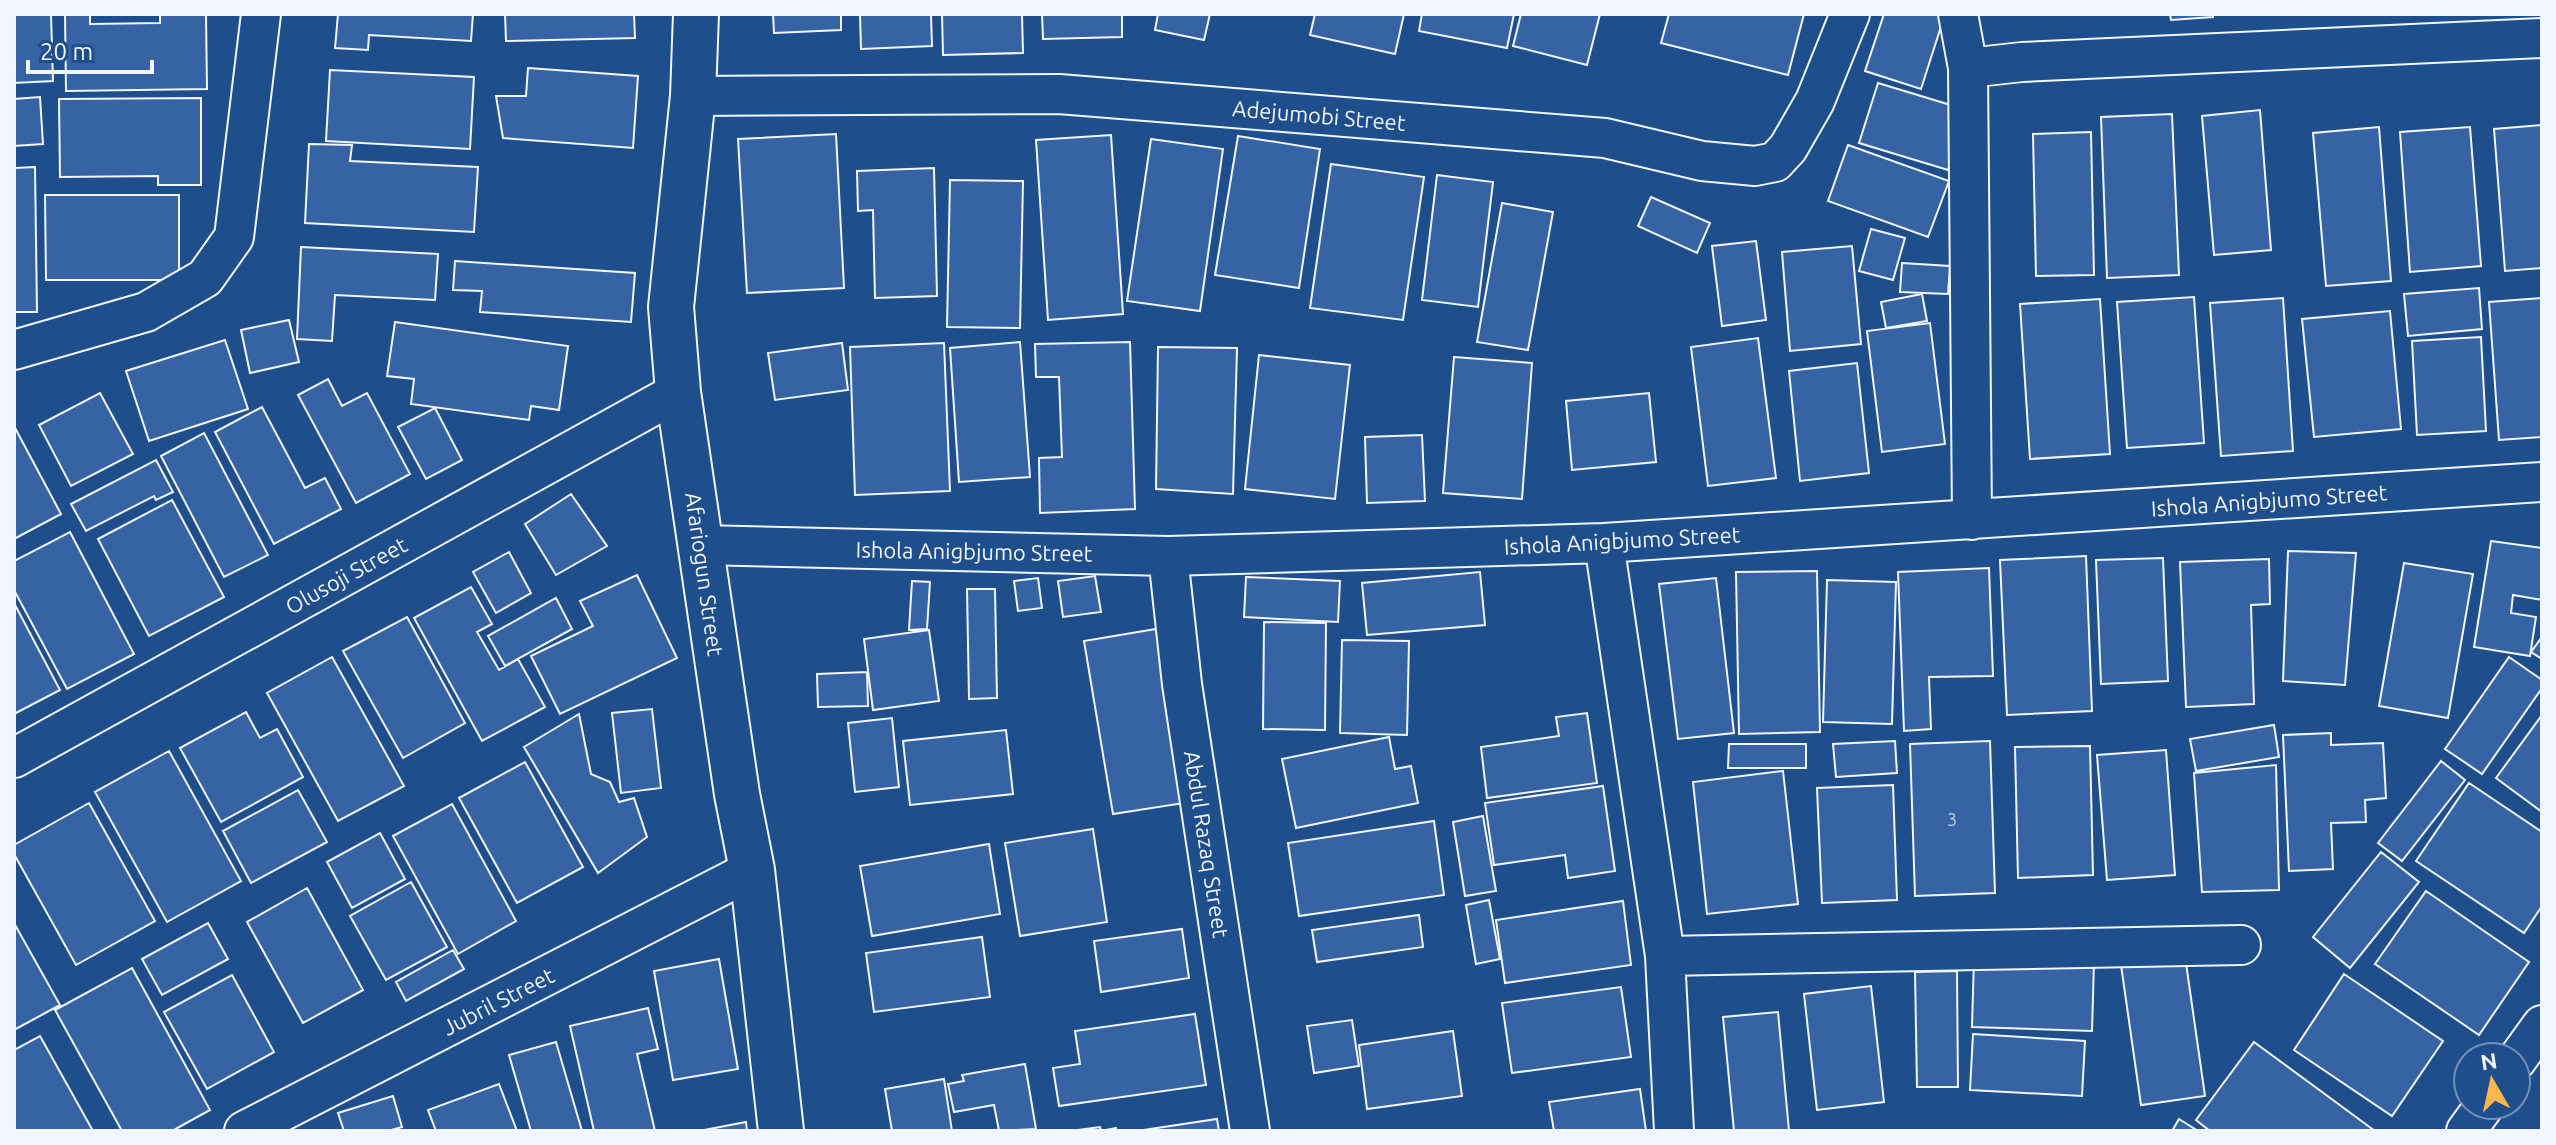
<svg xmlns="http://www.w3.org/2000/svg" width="2556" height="1145" font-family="Ubuntu,sans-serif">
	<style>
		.building { fill: #3563a3; stroke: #f2f6ff; stroke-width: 2 }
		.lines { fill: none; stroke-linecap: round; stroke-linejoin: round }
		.street-casing { stroke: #f2f6ff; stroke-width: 42 }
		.secondary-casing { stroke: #f2f6ff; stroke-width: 48 }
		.street { stroke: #1f4e8c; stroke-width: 38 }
		.secondary { stroke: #1f4e8c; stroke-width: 44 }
		.labels { text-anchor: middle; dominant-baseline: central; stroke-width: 6; stroke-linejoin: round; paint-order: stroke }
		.number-label { font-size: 18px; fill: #c3d1e8 }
		.street-label { font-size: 22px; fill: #f2f6ff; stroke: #1f4e8c }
	</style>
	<rect width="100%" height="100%" fill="#1f4e8c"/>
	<!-- building -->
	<path class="building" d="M14 14H51L53 81 14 83Z
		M65 14H90V24L160 23V14H206L207 89 66 91Z
		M338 14H473L471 41 369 35 368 50 335 48Z
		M505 14H634L635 38 506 41Z
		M773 14H841V30L774 33Z
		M860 14H931L932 46 861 49Z
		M942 14H1022L1023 53 943 55Z
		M1042 14H1122V37L1043 39Z
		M1158 14H1210L1204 40 1155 30Z
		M1315 14H1404L1395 54 1310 35Z
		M1422 14H1514L1507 48 1419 31Z
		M1521 14H1600L1587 65 1513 46Z
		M1669 14H1804L1788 75 1661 43Z
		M1884 14H1945L1921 89 1865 71Z
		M2170 14H2213V17L2171 20Z
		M528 68 638 76 633 148 503 138 496 96H526Z
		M330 70 474 77 470 149 326 141Z
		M1878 83 1967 110 1948 170 1859 143Z
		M40 97 43 144 14 146V99Z
		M201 98V185H158V176L60 177 59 99Z
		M2260 110 2271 250 2214 255 2202 116Z
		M2172 114 2179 275 2107 278 2101 117Z
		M2542 125V268L2505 271 2494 129Z
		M2379 127 2391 281 2326 286 2313 133Z
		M2470 127 2481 266 2410 272 2400 132Z
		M2091 132 2094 275 2036 276 2033 134Z
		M836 134 844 288 747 293 738 139Z
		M1111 135 1123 314 1048 320 1036 140Z
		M1238 136 1320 149 1299 288 1215 275Z
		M1151 139 1223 149 1200 311 1127 301Z
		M309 144 352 145 350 161 478 167 474 232 305 223Z
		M1848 145 1949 181 1928 237 1828 201Z
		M14 161 15 168 35 167 37 312H14Z
		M1331 164 1424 177 1403 320 1310 308Z
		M934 168 937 296 875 298 873 210 858 211 857 171Z
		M1437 175 1493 182 1478 307 1422 300Z
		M950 180 1023 181 1020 328 947 327Z
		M45 195H179V280H46Z
		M1651 197 1710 223 1697 253 1638 226Z
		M1502 203 1553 212 1528 350 1477 342Z
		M1871 229 1905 238 1893 280 1859 271Z
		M1756 241 1766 320 1722 326 1712 246Z
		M1852 246 1861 344 1790 351 1782 252Z
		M301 247 438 254 435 300 335 295 332 341 297 339Z
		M455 261 635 273 631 322 480 312 482 291 453 290Z
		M1902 263 1950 266 1948 294 1900 292Z
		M2479 288 2482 329 2408 336 2404 294Z
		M1922 294 1927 321 1886 328 1881 302Z
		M2194 297 2204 443 2127 448 2117 302Z
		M2283 298 2293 451 2221 456 2210 303Z
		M2542 298V437L2499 440 2489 302Z
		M2100 299 2110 454 2030 459 2020 304Z
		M2390 311 2401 429 2314 437 2302 319Z
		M289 320 299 362 250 373 241 330Z
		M395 322 568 346 559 410 531 406 529 420 411 404 414 379 387 376Z
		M1930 323 1945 444 1882 452 1867 331Z
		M2481 337 2486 431 2417 435 2412 341Z
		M1758 338 1776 478 1708 486 1691 347Z
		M225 340 248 409 149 441 126 371Z
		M1020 342 1030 477 959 482 950 348Z
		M1130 342 1135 509 1040 513 1039 458 1062 457 1059 377H1036L1035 344Z
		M842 343 848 390 775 400 768 353Z
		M944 343 950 491 855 495 850 347Z
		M1158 347 1237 348 1233 494 1156 489Z
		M1259 355 1350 365 1335 499 1245 489Z
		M1454 357 1532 363 1522 499 1443 493Z
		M1857 363 1869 473 1800 481 1789 371Z
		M328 379 342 406 367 393 410 474 356 503 298 395Z
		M100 393 133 454 71 486 39 425Z
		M1649 393 1656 462 1572 470 1566 401Z
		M262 407 305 488 325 478 341 509 274 544 215 432Z
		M435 408 462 460 426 479 398 427Z
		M14 426 61 514 14 539Z
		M204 433 268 555 224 577 161 456Z
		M1422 435 1425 501 1367 503 1365 437Z
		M156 460 173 492 156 500 154 496 86 531 71 504Z
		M571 494 607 546 556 575 525 524Z
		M172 500 224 597 149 636 98 539Z
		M70 532 134 654 67 689 14 590V561Z
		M2491 541 2542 548V600L2513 595 2511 613 2536 617 2530 656 2474 647Z
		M2288 551 2356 553 2345 685 2283 681Z
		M509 552 531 593 496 613 473 572Z
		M2086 556 2092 711 2007 715 2000 560Z
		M2163 558 2168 681 2101 684 2096 560Z
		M2269 559 2270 604 2251 605 2254 704 2186 707 2180 562Z
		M2404 563 2473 574 2448 718 2379 706Z
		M1989 568 1993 676 1929 677 1931 729 1904 731 1898 572Z
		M1817 571 1820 732 1739 734 1736 572Z
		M1480 572 1485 625 1367 635 1362 583Z
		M637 575 677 658 560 714 531 656 593 626 580 601Z
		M1095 576 1101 612 1063 617 1058 581Z
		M1246 577 1340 581 1338 622 1244 617Z
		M1038 578 1042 608 1018 611 1014 581Z
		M1716 578 1734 733 1678 739 1659 584Z
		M1827 580 1896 582 1892 724 1823 722Z
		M912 581 930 582 927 629 909 630Z
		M471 587 492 624 477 632 499 670 518 659 545 707 482 741 414 618Z
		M967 589H995L997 698 969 699Z
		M556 598 572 629 505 666 488 636Z
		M14 603 60 690 14 714Z
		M407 617 465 723 403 758 343 651Z
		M1264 622 1326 623 1325 730 1263 729Z
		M1156 629 1184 803 1113 814 1084 641Z
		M929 630 939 701 873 710 864 639Z
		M2542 637V659L2531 652Z
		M1342 640 1409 641 1407 735 1340 733Z
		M332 657 404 786 338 821 267 693Z
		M2509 657 2542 680V688L2482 774 2445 749Z
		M867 672 868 706 818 707 817 674Z
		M652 709 661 788 621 793 612 713Z
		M246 712 260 738 277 729 303 777 221 822 180 748Z
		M1587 713 1597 783 1487 798 1481 747 1559 736 1556 717Z
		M579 714 591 774 610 782 619 802 634 798 647 837 598 873 524 747Z
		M2542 715V812L2496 778Z
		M892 718 899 787 855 792 848 723Z
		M2274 725 2279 757 2196 771 2190 739Z
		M1006 730 1013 794 910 805 903 741Z
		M2331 733V745L2383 743 2386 798 2365 800 2366 822 2331 823 2333 869 2289 871 2283 735Z
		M1389 737 1395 769 1411 766 1418 803 1296 828 1282 759Z
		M1895 741 1897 773 1836 777 1833 744Z
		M1990 741 1995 893 1915 896 1910 744Z
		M1729 744H1806V768H1728Z
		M2090 746 2093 875 2018 878 2015 747Z
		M2166 750 2175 875 2107 880 2097 755Z
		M169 751 241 881 167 922 95 792Z
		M2441 761 2465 780 2402 861 2378 843Z
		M525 762 583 867 517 903 459 798Z
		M2276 765 2279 890 2202 892 2194 773Z
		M1783 771 1798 904 1707 914 1693 782Z
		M2469 783 2542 832V906L2524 933 2416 861Z
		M1893 785 1897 900 1822 903 1817 788Z
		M1603 786 1615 871 1568 878 1565 855 1494 865 1485 803Z
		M298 790 327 842 251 883 223 831Z
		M89 803 155 921 76 965 14 854V845Z
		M452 804 516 921 458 954 393 836Z
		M1483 816 1496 891 1465 896 1453 822Z
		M1434 821 1444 895 1299 916 1288 843Z
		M1093 829 1107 922 1020 936 1005 843Z
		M380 833 405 879 352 908 327 862Z
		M989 844 1000 914 872 936 860 866Z
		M2381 852 2419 882 2350 968 2313 937Z
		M411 882 447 947 386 980 350 916Z
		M307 888 363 990 303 1023 247 922Z
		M2426 891 2529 962 2479 1035 2375 964Z
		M1489 900 1500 959 1476 964 1466 905Z
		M1623 901 1631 965 1505 983 1496 920Z
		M1419 915 1423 947 1317 962 1312 930Z
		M14 923 60 1005 14 1030Z
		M208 923 228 959 162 995 142 959Z
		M1182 929 1189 978 1101 992 1094 941Z
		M982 937 990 997 874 1012 866 953Z
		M2184 949 2205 1096 2141 1105 2120 958Z
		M453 950 464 969 406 1001 396 982Z
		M1974 958 2094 962 2092 1031 1972 1027Z
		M719 959 738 1069 673 1080 654 971Z
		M132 968 210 1110 172 1131H122L55 1010Z
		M1957 971 1958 1087H1917L1915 972Z
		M2344 974 2443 1041 2392 1116 2294 1050Z
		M232 975 274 1052 207 1089 164 1012Z
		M1871 986 1884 1102 1817 1110 1804 994Z
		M1621 987 1631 1057 1512 1073 1502 1003Z
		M648 1008 658 1049 637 1054 655 1131H594L570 1026Z
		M1778 1012 1789 1131H1734L1723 1017Z
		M1195 1014 1206 1085 1059 1106 1053 1068 1080 1064 1075 1031Z
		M1352 1020 1359 1066 1314 1073 1307 1026Z
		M1453 1031 1462 1096 1367 1109 1359 1045Z
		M1973 1034 2085 1041 2082 1096 1970 1090Z
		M40 1036 93 1131H14V1050Z
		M556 1042 582 1131H531L509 1055Z
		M2254 1042 2375 1131H2210L2196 1120Z
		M1025 1064 1036 1129 999 1131 994 1105 954 1112 948 1084 964 1081 962 1075Z
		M944 1079 952 1131H892L885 1089Z
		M499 1084 517 1131H436L428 1110Z
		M1640 1089 1646 1131H1554L1549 1102Z
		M393 1096 402 1127 388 1131H344L338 1113Z
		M1217 1119 1219 1131H1137Z
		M2179 1119 2198 1131H2172Z
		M746 1122 747 1131H699Z
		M1100 1127 1101 1131 1116 1128V1131H1070Z"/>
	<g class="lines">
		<defs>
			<path id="street" d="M1958 14 1968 68 2022 62 2542 38
				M1968 68 1972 520
				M693 96 1059 94 1605 138 1702 161 1755 166 1775 162 1788 148 1815 101 1850 14
				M14 350 146 312 205 278 234 237 261 14
				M1604 543 1665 956 1674 1131
				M700 545 1168 556 1604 543 2542 482
				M1168 556 1182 684 1250 1131
				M14 758 678 392
				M1665 956 2241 945
				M2516 1061 2542 1025
				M244 1131 752 870
				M2466 1131 2485 1105"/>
			<path id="secondary" d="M696 14 693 96 671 307 678 392 737 794 752 870 781 1131"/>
		</defs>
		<!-- street casing -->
		<use href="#street" class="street-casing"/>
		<!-- secondary casing -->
		<use href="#secondary" class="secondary-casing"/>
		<!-- street -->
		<use href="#street" class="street"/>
		<!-- secondary -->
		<use href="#secondary" class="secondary"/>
	</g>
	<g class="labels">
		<!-- number labels -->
		<g class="number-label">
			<text x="1952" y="819">3</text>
		</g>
		<!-- street labels -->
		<g class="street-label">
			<text transform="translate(1319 115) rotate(5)">Adejumobi Street</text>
			<text transform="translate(2269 500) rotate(-4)">Ishola Anigbjumo Street</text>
			<text transform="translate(1622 540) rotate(-3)">Ishola Anigbjumo Street</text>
			<text transform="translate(974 551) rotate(1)">Ishola Anigbjumo Street</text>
			<text transform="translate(705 574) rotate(82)">Afariogun Street</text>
			<text transform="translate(346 575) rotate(-29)">Olusoji Street</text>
			<text transform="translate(1207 844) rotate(81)">Abdul Razaq Street</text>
			<text transform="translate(498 1001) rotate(-27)">Jubril Street</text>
		</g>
	</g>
	<!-- border -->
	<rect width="2556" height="1145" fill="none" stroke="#f2f6ff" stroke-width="32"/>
	<!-- north arrow -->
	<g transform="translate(2492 1081) rotate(351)"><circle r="38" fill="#1f4e8c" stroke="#7391ba" stroke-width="2"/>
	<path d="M0-6L14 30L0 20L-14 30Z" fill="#ffb74d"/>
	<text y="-12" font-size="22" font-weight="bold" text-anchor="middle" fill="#f2f6ff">N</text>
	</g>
	<!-- scale -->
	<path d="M28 60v12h124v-12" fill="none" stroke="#f2f6ff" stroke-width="4"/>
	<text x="40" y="60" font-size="24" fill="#f2f6ff" stroke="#1f4e8c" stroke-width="6" paint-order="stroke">20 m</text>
</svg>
